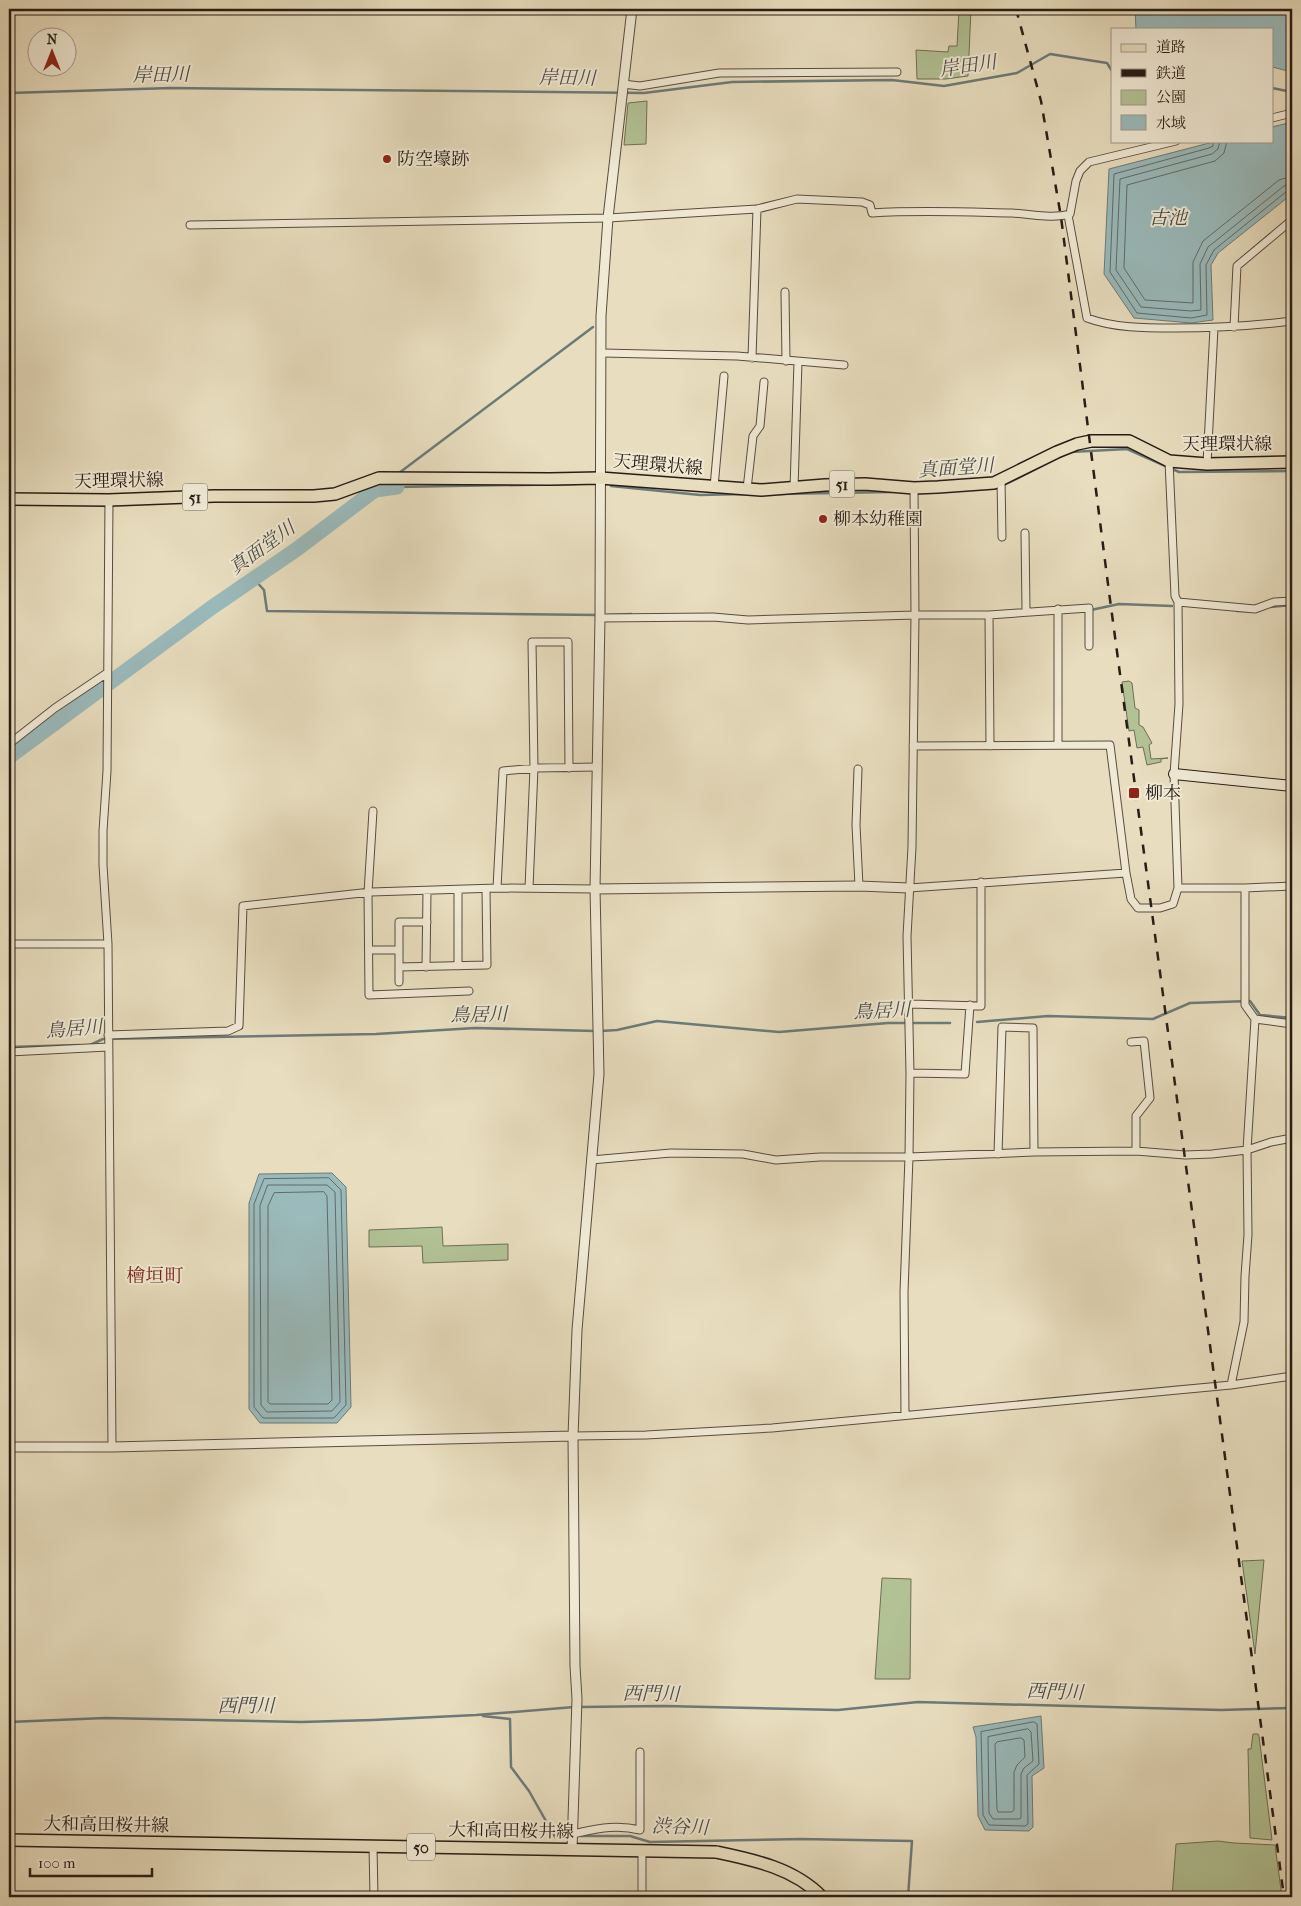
<svg xmlns="http://www.w3.org/2000/svg" width="1301" height="1906" font-family="'IM FELL French Canon','Noto Serif JP',serif">
	<style>
		.green { fill: #b2c295; stroke: #6d6f56 }
		.water { fill: #9ababb; stroke: #6c7b79 }
		.lines { fill: none; stroke-linecap: round; stroke-linejoin: round }
		.shore { stroke: #616b68; stroke-width: 1 }
		.stream { stroke: #6c7b79; stroke-width: 2.5 }
		.river { stroke: #9ababb; stroke-width: 15 }
		.minor-casing { stroke: #584c40; stroke-width: 9 }
		.tertiary-casing { stroke: #584c40; stroke-width: 11 }
		.secondary-casing { stroke: #281c16; stroke-width: 12 }
		.primary-casing { stroke: #281c16; stroke-width: 14 }
		.minor { stroke: #f0ead5; stroke-width: 7 }
		.tertiary { stroke: #f0ead5; stroke-width: 9 }
		.secondary { stroke: #f0ead5; stroke-width: 10 }
		.primary { stroke: #e8debf; stroke-width: 11 }
		.rail { stroke: #281c16; stroke-width: 2.5; stroke-dasharray: 9 9; stroke-linecap: butt }
		.poi-dot { fill: #8f2418; stroke: #f0ead5; stroke-width: 2 }
		.labels { text-anchor: middle; dominant-baseline: central; stroke-width: 4; stroke-linejoin: round; paint-order: stroke }
		.shield { fill: #f0ead5; stroke: #645a4f; stroke-width: 1 }
		.shield-label { font-size: 16px; font-weight: bold; fill: #281c16 }
		.poi-label { font-size: 18px; fill: #281c16; stroke: #f0ead5; text-anchor: start }
		.street-label { font-size: 18px; fill: #281c16; stroke: #f0ead5 }
		.water-label { font-size: 19px; font-style: italic; fill: #4a4b48; stroke: #f0ead5 }
		.neighbourhood-label { font-size: 19px; fill: #7a1f14; stroke: #f0ead5 }
	</style>
	<rect width="100%" height="100%" fill="#e8debf"/>
	<filter id="stains"><feTurbulence type="fractalNoise" baseFrequency=".004" numOctaves="4"/><feColorMatrix values="0 0 0 0 .2 0 0 0 0 .09 0 0 0 0 .02 0 0 0 .5 -.17"/></filter>
	<radialGradient id="worn" r=".72"><stop offset=".6" stop-color="#630" stop-opacity="0"/><stop offset="1" stop-color="#630" stop-opacity=".3"/></radialGradient>
	<!-- green -->
	<path class="green" d="M954 9H971L968 76 946 79H917L916 50 948 52 949 46H957L959 10Z
		M647 101 646 144 624 145 628 103Z
		M1129 681 1132 683 1135 708 1139 710V725L1143 727 1152 743 1149 745 1151 759 1168 758 1161 759V762L1147 765 1143 747 1137 748 1134 730 1129 731 1122 682Z
		M442 1227 443 1246 508 1244V1260L423 1263 422 1246 369 1247V1230Z
		M1264 1560 1255 1654 1242 1561Z
		M882 1578 911 1579 910 1679H875Z
		M1253 1734H1258L1259 1736 1272 1840 1250 1838 1248 1749H1251Z
		M1218 1841 1234 1843 1275 1845 1282 1897 1249 1893 1243 1897H1172L1176 1844Z"/>
	<!-- water -->
	<path class="water" d="M1135 9H1280L1292 14V72L1272 67V29H1136Z
		M1292 122V194L1218 253 1211 265 1213 320 1191 323 1134 318 1104 274 1109 169 1217 141H1272V127Z
		M332 1173 346 1187 351 1407 337 1423H260L249 1409V1203L259 1174Z
		M1041 1716 1044 1768 1032 1776 1033 1827 1029 1831 985 1830 978 1816 976 1737 973 1727Z"/>
	<g class="lines">
		<!-- shore -->
		<path class="shore" d="M1213 141V146L1209 148 1114 174 1110 272 1137 313 1191 318 1207 315 1206 265 1214 250 1287 191 1292 190
			M1220 141 1218 149 1212 154 1120 179 1116 270 1141 307 1191 311 1201 310 1200 264 1208 247 1284 186 1292 184
			M1227 141 1224 153 1215 161 1127 185 1124 268 1145 300 1193 303V262L1203 241 1279 180 1292 176
			M329 1178 341 1190 346 1405 334 1418H263L254 1407V1204L264 1179Z
			M268 1185H327L335 1192 340 1402 332 1411 267 1412 261 1405 260 1206Z
			M324 1192 327 1196 332 1400 328 1404H270L268 1402V1206L274 1193Z
			M1034 1722 1037 1724 1039 1764 1027 1775 1028 1824 1025 1826 989 1825 983 1815 981 1732Z
			M1028 1729 1031 1732 1033 1761 1024 1768 1021 1774V1818L1019 1819H993L989 1813 988 1737Z
			M1021 1738 1024 1740 1025 1757 1017 1765 1014 1772V1810L1012 1812H998L997 1809 995 1744 997 1742Z"/>
		<!-- stream -->
		<path class="stream" d="M1272 88 1292 92
			M9 93 171 88 644 93 732 82 892 80 944 86 1017 73 1050 54 1107 63 1112 71
			M1071 452 1127 449 1179 472 1292 471
			M399 473 593 327
			M1004 485 1066 454
			M611 486 700 495 746 494
			M397 487 576 484
			M777 494 891 492
			M253 578 264 590 267 611 598 615
			M1269 607 1292 605
			M1091 610 1119 604 1172 606
			M1237 611H1254
			M609 615 631 614
			M977 1022 1048 1016 1153 1019 1190 1003 1250 1001 1260 1015 1292 1018
			M601 1031 617 1030 657 1021 779 1032 888 1023H950
			M90 1045 103 1039 376 1034 475 1028 595 1031
			M9 1047 79 1045
			M579 1707 664 1706 838 1710 918 1702 1221 1710 1292 1708
			M483 1716 510 1719 511 1767 529 1791 555 1837H570
			M9 1722 105 1718 301 1722 373 1720 476 1715 574 1707
			M575 1836H630L650 1842 801 1839 912 1841 908 1897"/>
		<!-- river -->
		<path class="river" d="M9 757 211 608 297 549 375 490 397 487"/>
		<defs>
			<path id="minor" d="M623 84 640 86 719 73 897 72
				M1272 118 1292 113
				M1068 215 1087 318C1114 328 1145 328 1174 328 1214 328 1253 326 1292 321
				M190 225 608 218 757 209 797 199 862 202 870 205 872 213C919 210 966 212 1012 213 1031 214 1052 219 1070 214L1076 181 1080 171 1089 162 1176 141
				M785 292 786 361
				M1234 327 1237 266 1292 220
				M602 353 737 356 844 365
				M752 358 757 209
				M1207 464 1214 328
				M1001 479 1002 537
				M714 487 724 376
				M794 488 798 362
				M747 489 753 436 760 426 764 382
				M109 500 107 771 103 831V865L108 944 112 1447
				M1025 533 1026 611
				M1178 602 1255 609 1274 602 1292 601
				M1058 609V744
				M989 615 990 746
				M600 618 713 617 748 620 915 615H989L1089 608V646
				M9 744 55 708 107 673
				M913 746 1110 745 1126 873
				M858 769 856 825 859 886
				M373 811 368 893 369 995 469 991
				M497 888 503 771 537 768 597 767
				M529 888 534 768 532 642H568L569 768
				M909 888 1126 873 1131 899 1138 908H1160L1173 904 1178 888 1174 774 1179 704 1178 602 1175 596 1169 461
				M1178 888H1245L1292 886
				M458 890V966
				M9 944H108
				M369 950H399V982
				M399 950V922H427
				M399 967 487 965 486 889
				M426 967 427 891
				M910 1004 981 1006V882
				M1255 1019 1292 1024
				M108 1035 228 1031 239 1026 243 906 371 892 497 888 595 889
				M1131 1042 1144 1041 1150 1098 1136 1116V1151
				M9 1052 108 1047
				M910 1073 965 1074 970 1005
				M998 1154 1002 1027 1033 1028 1034 1152
				M591 1160 671 1153 743 1154 776 1160 820 1157H909L1034 1152 1136 1151 1185 1155 1212 1154 1247 1150 1271 1142 1292 1138
				M1231 1385 1244 1322 1245 1276 1248 1235 1247 1150 1255 1019 1245 1005V888
				M905 1415 904 1292 909 1157 910 1073 907 936 912 847 915 615 914 488
				M573 1436 646 1435 772 1428 1231 1385 1292 1376
				M572 1834C597 1829 615 1824 640 1830V1752
				M373 1846 374 1897
				M642 1897V1851"/>
			<path id="tertiary" d="M595 889 859 886 909 888
				M9 1447H112L573 1436
				M572 1849 577 1699 575 1666 573 1436 577 1330 599 1074 595 889 600 618 601 316 608 218 632 9"/>
			<path id="secondary" d="M1174 774 1292 786"/>
			<path id="primary" d="M9 499 109 500 214 496H314L335 494 379 478 550 479 600 478 761 490 825 485 865 484 914 488 938 487 994 483 1057 452 1077 444 1091 441H1129L1169 461 1207 464 1292 462
				M9 1840 716 1852C754 1860 794 1868 822 1897"/>
		</defs>
		<!-- minor casing -->
		<use href="#minor" class="minor-casing"/>
		<!-- tertiary casing -->
		<use href="#tertiary" class="tertiary-casing"/>
		<!-- secondary casing -->
		<use href="#secondary" class="secondary-casing"/>
		<!-- primary casing -->
		<use href="#primary" class="primary-casing"/>
		<!-- minor -->
		<use href="#minor" class="minor"/>
		<!-- tertiary -->
		<use href="#tertiary" class="tertiary"/>
		<!-- secondary -->
		<use href="#secondary" class="secondary"/>
		<!-- primary -->
		<use href="#primary" class="primary"/>
		<!-- rail -->
		<path class="rail" d="M1016 9 1041 101 1061 217 1109 592 1284 1897"/>
	</g>
	<!-- markers -->
	<g class="poi-dot">
		<circle cx="387" cy="159" r="5"/>
		<circle cx="823" cy="519" r="5"/>
		<rect x="1128" y="787" width="12" height="12" rx="2.5"/>
	</g>
	<g class="labels">
		<!-- shield labels -->
		<g class="shield">
			<rect x="829.5" y="470.5" width="25" height="27" rx="4"/>
			<rect x="182.5" y="483.5" width="25" height="27" rx="4"/>
			<rect x="407" y="1833.5" width="28" height="27" rx="4"/>
		</g>
		<g class="shield-label">
			<text x="842" y="484">51</text>
			<text x="195" y="497">51</text>
			<text x="421" y="1847">50</text>
		</g>
		<!-- poi labels -->
		<g class="poi-label">
			<text x="397" y="159">防空壕跡</text>
			<text x="833" y="519">柳本幼稚園</text>
			<text x="1145" y="793">柳本</text>
		</g>
		<!-- street labels -->
		<g class="street-label">
			<text x="1227" y="444">天理環状線</text>
			<text transform="translate(658 465) rotate(5)">天理環状線</text>
			<text transform="translate(119 481) rotate(-1)">天理環状線</text>
			<text transform="translate(106 1825) rotate(1)">大和高田桜井線</text>
			<text transform="translate(511 1831) rotate(1)">大和高田桜井線</text>
		</g>
		<!-- water labels -->
		<g class="water-label">
			<text transform="translate(968 66) rotate(-8)">岸田川</text>
			<text transform="translate(161 75) rotate(-1)">岸田川</text>
			<text transform="translate(567 78) rotate(1)">岸田川</text>
			<text x="1168" y="218">古池</text>
			<text transform="translate(956 468) rotate(-4)">真面堂川</text>
			<text transform="translate(262 548) rotate(-36)">真面堂川</text>
			<text transform="translate(882 1011) rotate(-3)">鳥居川</text>
			<text transform="translate(479 1015) rotate(-1)">鳥居川</text>
			<text transform="translate(74 1029) rotate(-5)">鳥居川</text>
			<text transform="translate(1055 1692) rotate(2)">西門川</text>
			<text transform="translate(651 1694) rotate(1)">西門川</text>
			<text x="246" y="1706">西門川</text>
			<text transform="translate(680 1827) rotate(2)">渋谷川</text>
		</g>
		<!-- neighbourhood labels -->
		<g class="neighbourhood-label">
			<text x="155" y="1276">檜垣町</text>
		</g>
	</g>
	<!-- margin -->
	<rect width="1301" height="1906" fill="none" stroke="#e8debf" stroke-width="30"/>
	<rect x="10" y="10" width="1281" height="1886" fill="none" stroke="#281c16" stroke-width="2.5"/>
	<rect x="15" y="15" width="1271" height="1876" fill="none" stroke="#281c16"/>
	<!-- legend -->
	<rect x="1111" y="28" width="162" height="115" fill="#f0ead5" stroke="#a09889"/>
	<rect x="1121" y="44" width="25" height="8" fill="#e8debf" stroke="#a09889"/>
	<text x="1156" y="52" font-size="15" fill="#281c16">道路</text>
	<rect x="1121" y="69" width="25" height="8" fill="#281c16" stroke="#a09889"/>
	<text x="1156" y="78" font-size="15" fill="#281c16">鉄道</text>
	<rect x="1121" y="90" width="25" height="15" fill="#b2c295" stroke="#a09889"/>
	<text x="1156" y="102" font-size="15" fill="#281c16">公園</text>
	<rect x="1121" y="115" width="25" height="15" fill="#9ababb" stroke="#a09889"/>
	<text x="1156" y="128" font-size="15" fill="#281c16">水域</text>
	<!-- north arrow -->
	<g transform="translate(52 52)"><circle r="24" fill="#f0ead5" stroke="#a09889"/>
	<path d="M0-4L9 19L0 12L-9 19Z" fill="#8f2418"/>
	<text y="-8" font-size="14" font-weight="bold" text-anchor="middle" fill="#281c16">N</text>
	</g>
	<!-- scale -->
	<path d="M30 1868v8h122v-8" fill="none" stroke="#281c16" stroke-width="2.5"/>
	<text x="38" y="1868" font-size="15" fill="#281c16" stroke="#f0ead5" stroke-width="4" paint-order="stroke">100 m</text>
	<rect width="100%" height="100%" filter="url(#stains)"/>
	<rect width="100%" height="100%" fill="url(#worn)"/>
</svg>
